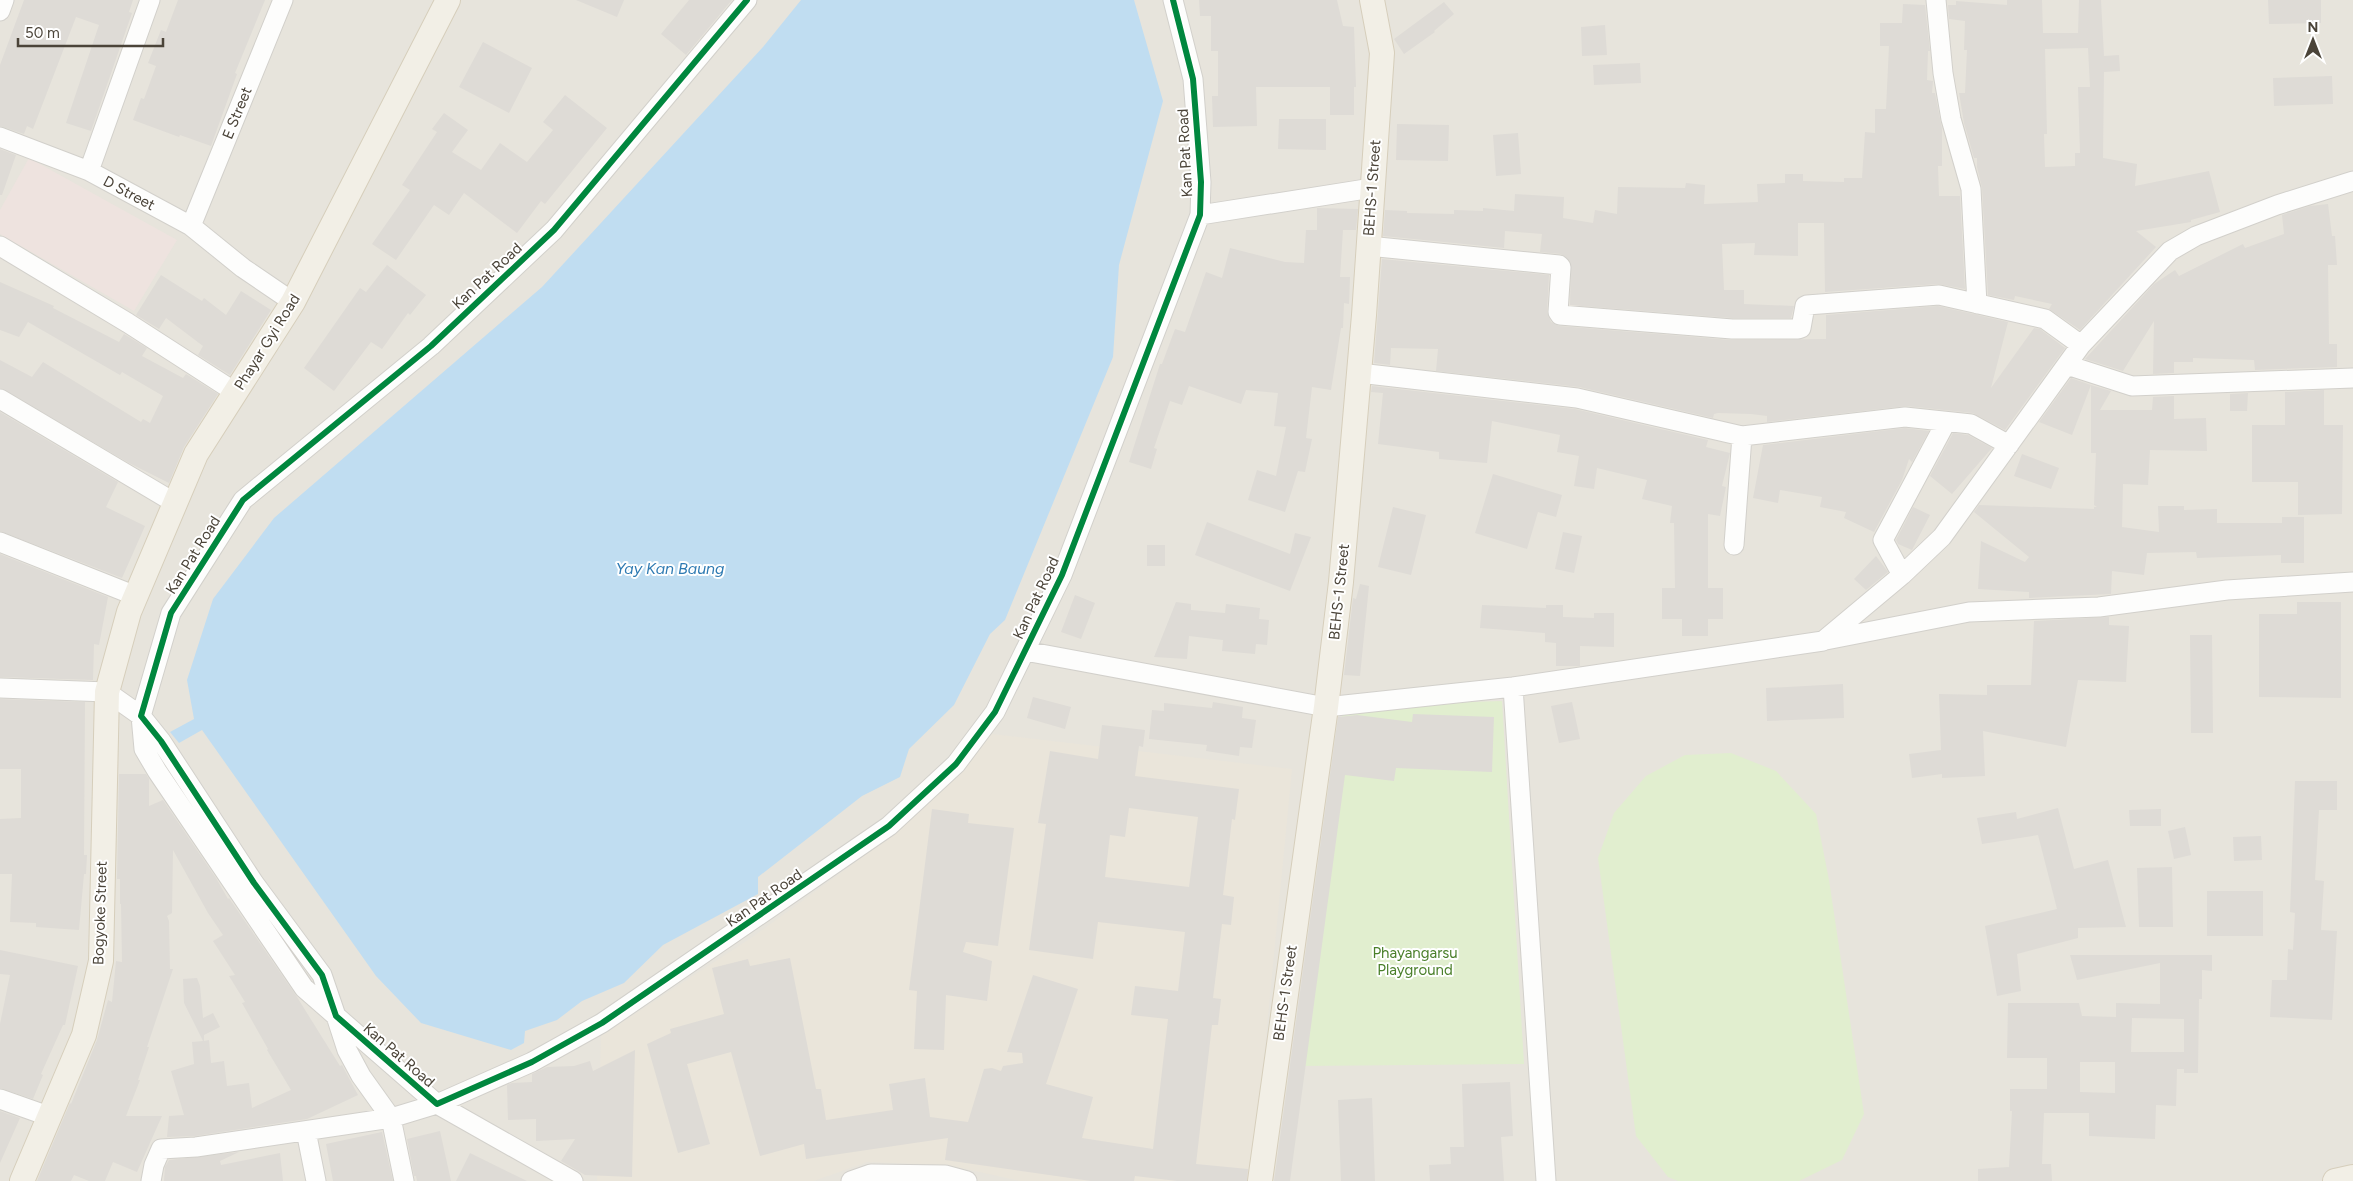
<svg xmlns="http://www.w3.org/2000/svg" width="2353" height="1181" font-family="Figtree,sans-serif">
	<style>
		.residential { fill: #e7e4dc }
		.education { fill: #eae5da }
		.medical { fill: #eee3df }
		.green { fill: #e1eecf }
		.water { fill: #c0ddf1 }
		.building { fill: #dedbd6; fill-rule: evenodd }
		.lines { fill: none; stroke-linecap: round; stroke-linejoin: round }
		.minor-casing { stroke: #d2d0cb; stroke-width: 21 }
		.major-casing { stroke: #d6cebb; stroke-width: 26 }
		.minor { stroke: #fdfdfc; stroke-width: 19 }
		.major { stroke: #f2efe6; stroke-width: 24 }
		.cycleway-casing { stroke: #fff; stroke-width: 9 }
		.cycleway { stroke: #00873e; stroke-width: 6 }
		.labels { text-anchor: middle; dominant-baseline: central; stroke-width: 4; stroke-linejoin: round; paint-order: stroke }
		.street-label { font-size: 15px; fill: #4b4439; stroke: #fff }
		.park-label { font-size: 15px; fill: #4a7f2a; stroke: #fff }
		.water-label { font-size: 16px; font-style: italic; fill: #2e7ab2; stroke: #fff }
	</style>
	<rect width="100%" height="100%" fill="#f4f2ee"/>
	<!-- residential -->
	<path class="residential" d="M0 0H2353V1181H0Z"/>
	<!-- education -->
	<path class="education" d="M992 734 1292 769 1252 1181H1020L948 1165 867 1162 814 1181H597L601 1036 754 936 901 829Z"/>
	<!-- medical -->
	<path class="medical" d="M29 158 177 240 134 311 0 234V210Z"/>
	<!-- green -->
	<path class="green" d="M1502 701 1524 1064 1299 1066 1343 706Z
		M1731 753 1776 771 1816 814 1829 880 1864 1114 1842 1160 1799 1181H1678L1668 1177 1636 1136 1598 858 1614 813 1646 776 1685 755Z"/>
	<!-- water -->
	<path class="water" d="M801 0H1134L1163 101 1119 265 1113 357 1005 620 990 634 954 705 909 749 900 777 862 796 758 877V894L663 945 624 983 582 1001 557 1020 525 1031 524 1043 511 1050 421 1023 376 976 202 730 179 743 170 732 194 719 187 680 213 599 274 518 542 287 763 47Z"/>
	<!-- building -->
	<path class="building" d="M24 0H133L129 12 132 13 91 131 66 123 99 25 76 17 33 129 27 126 24 134 0 126V65Z
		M178 0H265L235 73 237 74 211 146 180 135 179 137 133 120 141 98 144 99 156 66 148 63 161 30 166 32Z
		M576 0H624L617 17Z
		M689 0H732L686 55 661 34Z
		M1199 0H1337L1343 26 1354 27 1356 87H1354V115H1330V87H1256L1257 126 1213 127 1212 96H1218V51H1211V16H1200Z
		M2007 0H2042L2043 33H2078L2079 0H2101L2104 56 2119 55 2120 71 2104 72 2103 158 2137 164 2135 186 2209 171 2220 212 2191 220V222L2136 231 2156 247 2080 330 2049 309 2052 304 2015 296 2014 300 1988 295 1982 188 1977 167V158H1974L1964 123 1959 93H1965L1967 50H1964L1965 21 1949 19 1948 5H1956V1L2007 5ZM2088 48 2090 87H2078L2080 153H2075V166L2045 167 2044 134H2047L2045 49Z
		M2268 0H2321V23L2269 24Z
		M1444 2 1454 14 1434 31 1435 32 1404 54 1394 39Z
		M1903 4 1925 5 1930 51H1928L1927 80 1933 81 1932 93H1935L1942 129V166H1938L1939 196H1960L1965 289 1938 284 1825 292 1824 223H1798V256L1754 255 1755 243 1722 244 1724 290H1744V304L1794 306 1791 318H1732L1570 305 1571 263 1561 254 1540 252 1542 234 1505 231 1504 248 1383 236 1385 210 1407 211V213L1454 214V210L1483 211V208L1514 211 1515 194 1564 197 1563 218 1593 223 1595 210 1617 214 1618 187 1685 188 1686 183 1705 185 1704 204 1758 202 1757 184 1785 183V174H1803V181L1844 182V178H1862L1865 132 1875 133V109H1886L1889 46H1880V23H1902Z
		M1605 25 1607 55 1582 56 1581 27Z
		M483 42 532 68 509 113 459 87Z
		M1640 63 1641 83 1594 85 1593 65Z
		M2332 76 2333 104 2274 106 2273 78Z
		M565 95 607 128 545 204 541 201 517 233 464 193 449 215 434 205 396 260 372 244 410 190 402 185 437 132 432 129 444 113 468 130 452 152 481 170 500 143 527 162 553 130 543 122Z
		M1279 119H1326V150L1278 149Z
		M1397 124 1449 125 1448 161 1396 160Z
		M1518 133 1521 174 1496 176 1493 135Z
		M0 149 16 155 2 195H0Z
		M2328 204 2332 236H2335L2337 265H2328L2329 344H2337V367L2255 370 2254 360 2193 358V362H2174V373L2153 374 2154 321 2123 371 2085 359 2154 284 2175 270 2179 276 2243 244 2245 248 2284 234 2282 215 2310 206Z
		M1317 208 1358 209 1356 230H1343L1340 277H1350L1349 304 1344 303 1343 328H1341L1331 390 1312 387 1306 438 1312 439 1305 472 1298 471 1285 512 1248 500 1257 470 1276 476 1286 427 1274 426 1278 393 1246 390 1241 404 1189 386 1182 405 1170 401 1154 448 1157 449 1151 469 1129 462 1160 364H1162L1175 329 1185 332 1206 272 1222 278 1230 248 1285 262 1304 263 1306 230H1317Z
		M1382 259 1549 275 1547 312 1551 322 1559 326 1731 340 1826 339V315L1938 306 2008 322 1991 388 2034 328 2040 329 2065 348 2005 430 1973 413 1906 406 1767 422V416L1751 414 1718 413 1714 414 1713 418 1579 387 1436 371 1438 349 1391 348 1390 365 1374 363Z
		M387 265 426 295 410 315 408 313 382 349 371 342 334 391 304 368 360 288 366 292Z
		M161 275 202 301 204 298 226 315 241 291 271 310 230 375 198 355 203 346 166 318 159 329 136 315Z
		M0 282 54 306 53 308 119 342 124 334 147 348 142 356 183 378 186 374 218 394 184 447 169 483 129 463 0 388V360L32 377 43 362 141 422 143 419 150 423 163 396 122 372 120 375 28 322 19 337 0 330Z
		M2071 378 2091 385 2072 435 2039 422Z
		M2091 385 2111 391 2100 410H2152L2153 397 2174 396V419L2206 418 2207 451 2150 450 2148 485 2123 484 2122 527 2159 532 2158 506H2184V510L2217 509V523H2282V517H2304V563H2281V555L2197 558 2196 552 2147 553 2144 575 2112 571 2111 594 2029 598V592L1978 589 1981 541 2025 562 2029 557 1974 512 1979 505 2094 509V507H2097L2094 505 2096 453H2091Z
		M1372 386 1575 409 1708 440 1706 447 1730 453 1722 486 1726 487 1720 516 1708 514V588H1723V619H1708V636H1682V619H1662V588H1675L1674 523H1670L1672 506 1642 499 1647 480 1597 468 1594 489 1574 486 1579 456 1557 452 1560 435 1492 421 1487 463 1439 459V452L1378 444 1383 393 1371 392Z
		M2324 390V425H2343L2342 514 2298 515V482H2252V425H2285V392Z
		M2248 393 2247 411H2230V394Z
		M0 412 118 482 106 507 145 526 122 578 0 531Z
		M1905 428 1929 431 1912 462 1909 459 1902 480 1874 532 1844 518 1846 512 1820 507 1822 497 1780 490 1778 503 1753 498 1763 445Z
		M1953 433 1968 435 1992 448 1952 494 1930 476Z
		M2022 454 2059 468 2051 489 2014 476Z
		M1493 474 1562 495 1556 517 1538 512 1527 549 1475 533Z
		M1393 507 1426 515 1411 575 1378 567Z
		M1913 507 1930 515 1912 550 1898 544 1896 540Z
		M1207 522 1290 554 1295 533 1311 537 1290 591 1195 555Z
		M1563 532 1582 536 1574 573 1555 569Z
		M1147 545H1165V566H1147Z
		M0 554 108 597 99 645 94 644 93 680 0 677Z
		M1876 556 1888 572 1866 590 1854 579Z
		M1360 584 1369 586 1360 676 1344 675 1353 598 1356 599Z
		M1075 595 1095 603 1081 639 1061 632Z
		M1176 602 1191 604V610L1225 613 1226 604 1260 608 1259 619 1269 620 1267 645 1256 644 1255 654 1222 651 1223 640 1189 636 1187 659 1154 657Z
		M2297 602H2341V698L2259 697V614H2297Z
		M1482 605 1546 608V605H1563V617L1594 618V613H1614V647L1580 646V666H1556V643L1545 642V633L1480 628Z
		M2109 617V625L2129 626 2126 682 2078 680 2066 747 1983 731 1985 776 1942 778V774L1912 778 1909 754 1941 750 1939 694 1987 695V685H2031L2034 621Z
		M2190 635H2212L2213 733H2191Z
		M1843 684 1844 718 1767 721 1766 688Z
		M1033 697 1071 707 1065 729 1027 718Z
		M0 699 85 702 84 855H87L86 874H84L79 930 36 927V923L10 922 12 874H0V819L21 818V769H0Z
		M1213 702 1243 707 1242 718 1256 720 1252 748 1240 747 1239 756 1206 751 1207 745 1149 739 1152 710 1164 711V703L1212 708Z
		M1572 702 1580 739 1559 743 1551 706Z
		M1413 714 1494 717 1492 772 1396 768 1394 781 1345 775 1290 1181H1274L1338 717 1357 715 1412 722Z
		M1102 725 1145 730 1143 747 1139 746 1135 776 1239 789 1235 820 1232 819 1223 895 1234 897 1231 925 1222 924 1213 998 1221 999 1218 1025H1212L1196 1164 1248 1169 1247 1181H1177L1135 1176 1134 1181H1091L945 1160 948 1138 806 1159 804 1144 760 1156 731 1052 687 1064 710 1144 678 1153 647 1044 671 1033 670 1029 724 1014 712 968 748 959 750 966 790 958 816 1089H821L826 1120 893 1110 889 1084 925 1078 930 1117 968 1122 984 1069 992 1068 1001 1071 1003 1066 1023 1063 1022 1053 1007 1052 1033 975 1078 989 1046 1084 1093 1097 1082 1138 1153 1149 1168 1019 1131 1015 1135 986 1178 991 1185 932 1098 922 1093 959 1029 950 1046 824 1038 823 1050 751 1098 759ZM1129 808 1198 817 1189 887 1105 877 1110 835 1125 837Z
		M119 774H146L149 779V806L163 800 216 878 228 899 229 898 297 997 340 1066 342 1065 358 1095 307 1119 195 1136 167 1137 169 1116 184 1115 171 1071 194 1064 192 1042 203 1041 184 1003 183 979 197 978 200 986 203 1018 213 1013 220 1027 204 1035V1041L209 1040 211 1063 224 1061 227 1086 249 1083 252 1108 291 1090 267 1050 268 1049 242 1003 245 1002 229 976 235 975 213 941 223 935 208 913 173 850 172 913 167 916 169 921 170 969H173L147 1047H149L138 1080H140L126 1116H162L137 1172 113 1162 105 1181H89L74 1175 71 1181H37L70 1103 71 1104 97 1040 108 1000 112 1002 116 961 122 962 121 904H120V879H117Z
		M2295 781H2337V810H2319L2315 880 2324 881 2321 930 2337 931 2332 1020 2270 1017 2272 980H2287L2288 949 2293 950 2295 913 2290 912Z
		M2058 808 2074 869 2108 860 2126 927 2078 928V938L2017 954 2021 991 1997 996 1985 926 2057 909 2038 835 1982 844 1977 818 2016 812 2017 819Z
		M932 809 969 814 968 823 1014 828 998 946 966 942 963 952 992 961 987 1001 946 995 944 1050 914 1049 917 991 909 990Z
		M2161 809V826H2130L2129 810Z
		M2185 827 2191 855 2174 859 2168 831Z
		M2261 836 2262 860 2234 861 2233 837Z
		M2172 867 2173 927H2139L2137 868Z
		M2207 891H2263V936H2207Z
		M0 950 78 966 65 1025H63L41 1074 43 1075 33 1099 0 1088V1024L10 975 0 974Z
		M2070 955H2212V971L2202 970V999H2199L2198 1073H2184V1069H2177L2176 1106 2156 1105 2155 1139 2089 1136V1113H2044L2042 1164H2051L2052 1181H1978V1169L2009 1167 2012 1111H2010V1089H2047V1058H2007L2008 1003H2079L2082 1016 2116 1017V1003L2160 1004V963L2077 980ZM2132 1018 2184 1019V1052H2131ZM2080 1062H2115V1093L2080 1092Z
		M635 1050 632 1177 585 1175 561 1161 575 1139 536 1141V1119L508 1120 507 1085 512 1083 532 1082V1074L547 1067 574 1066 590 1061 593 1071Z
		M1510 1082 1513 1136 1501 1137 1504 1181H1430L1429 1165 1451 1164 1450 1147H1464L1462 1084Z
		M1372 1098 1375 1181H1341L1338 1100Z
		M0 1111 20 1118 0 1163Z
		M440 1131 451 1181H417L416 1176H414L407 1139Z
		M382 1132 393 1181H333L326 1144Z
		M239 1152 220 1161 221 1165 280 1153 283 1181H164L165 1167 169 1160Z
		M470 1153 527 1181H456Z"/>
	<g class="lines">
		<defs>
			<path id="minor" d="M150 0 89 171 191 226 243 268 293 302
				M747 0 554 230 431 346 243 500 171 613 141 716 161 741 254 883 322 975 336 1016 437 1104 532 1062 602 1023 889 826 956 764 995 712 1062 575 1200 215 1201 182 1193 79 1173 0
				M1936 0 1943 73 1951 119 1971 189 1977 304
				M0 11 4 0
				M0 137 89 171
				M1200 215 1372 188
				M191 226 283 0
				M0 246 128 323 235 392
				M1368 246 1559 265 1561 267 1558 312 1560 315 1732 329H1798L1801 328 1805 306 1807 305 1939 295 2045 319 2081 345
				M2067 365 2132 386 2353 378
				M1359 373 1577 398 1742 436 1905 417 1971 424 2009 445
				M0 399 175 503
				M0 542 136 596
				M1734 545 1742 436
				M1902 575 1883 540 1946 422
				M1826 640 1969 612 2099 607 2227 590 2353 582
				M1025 651 1326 707 1513 687 1823 641 1902 575 1942 537 2081 345 2170 251 2196 236 2277 205 2353 181
				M1513 687 1546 1181
				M0 688 107 692 141 716 144 749 157 771 304 988 336 1016 347 1050 361 1076 391 1118 404 1181
				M0 1099 51 1117
				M306 1131 316 1181
				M151 1181 154 1165 161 1149 196 1147 391 1118 437 1104 573 1181
				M851 1181 871 1174 945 1175 967 1181"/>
			<path id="major" d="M22 1181 84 1035 101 961 107 692 129 612 196 454 293 302 448 0
				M1260 1181 1326 707 1341 582 1364 315 1382 53 1372 0
				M2335 1181 2353 1177"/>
		</defs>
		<!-- minor casing -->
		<use href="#minor" class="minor-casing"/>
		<!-- major casing -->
		<use href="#major" class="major-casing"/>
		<!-- minor -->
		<use href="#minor" class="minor"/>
		<!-- major -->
		<use href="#major" class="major"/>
		<defs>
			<path id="cycleway" d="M747 0 554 230 431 346 243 500 171 613 141 716 161 741 254 883 322 975 336 1016 437 1104 532 1062 602 1023 889 826 956 764 995 712 1062 575 1200 215 1201 182 1193 79 1173 0"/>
		</defs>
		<!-- cycleway casing -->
		<use href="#cycleway" class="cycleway-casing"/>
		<!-- cycleway -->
		<use href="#cycleway" class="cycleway"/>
	</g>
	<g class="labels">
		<!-- street labels -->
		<g class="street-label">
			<text transform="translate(237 113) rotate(-68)">E Street</text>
			<text transform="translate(1185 153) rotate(-93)">Kan Pat Road</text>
			<text transform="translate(1372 188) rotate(-86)">BEHS-1 Street</text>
			<text transform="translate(129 193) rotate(28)">D Street</text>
			<text transform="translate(487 276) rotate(-43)">Kan Pat Road</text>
			<text transform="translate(267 342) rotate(-58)">Phayar Gyi Road</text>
			<text transform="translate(193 555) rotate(-58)">Kan Pat Road</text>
			<text transform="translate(1339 592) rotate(-84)">BEHS-1 Street</text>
			<text transform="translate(1036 598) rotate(-65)">Kan Pat Road</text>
			<text transform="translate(764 898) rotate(-35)">Kan Pat Road</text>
			<text transform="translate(100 913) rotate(-88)">Bogyoke Street</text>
			<text transform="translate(1285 993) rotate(-82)">BEHS-1 Street</text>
			<text transform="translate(399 1055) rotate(41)">Kan Pat Road</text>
		</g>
		<!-- park labels -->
		<g class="park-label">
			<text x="1415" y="953">Phayangarsu<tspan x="1415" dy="17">Playground</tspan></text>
		</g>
		<!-- water labels -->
		<g class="water-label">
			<text x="670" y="568">Yay Kan Baung</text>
		</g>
	</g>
	<!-- north arrow -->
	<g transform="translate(2313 40)" stroke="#ffffff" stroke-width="4" paint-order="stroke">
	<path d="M0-4L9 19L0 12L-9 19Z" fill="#4b4439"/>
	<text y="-8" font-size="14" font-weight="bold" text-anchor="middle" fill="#4b4439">N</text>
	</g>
	<!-- scale -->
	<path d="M18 38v8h145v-8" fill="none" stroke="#4b4439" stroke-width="2.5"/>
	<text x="25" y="38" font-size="15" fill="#4b4439" stroke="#ffffff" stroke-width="4" paint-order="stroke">50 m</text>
</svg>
